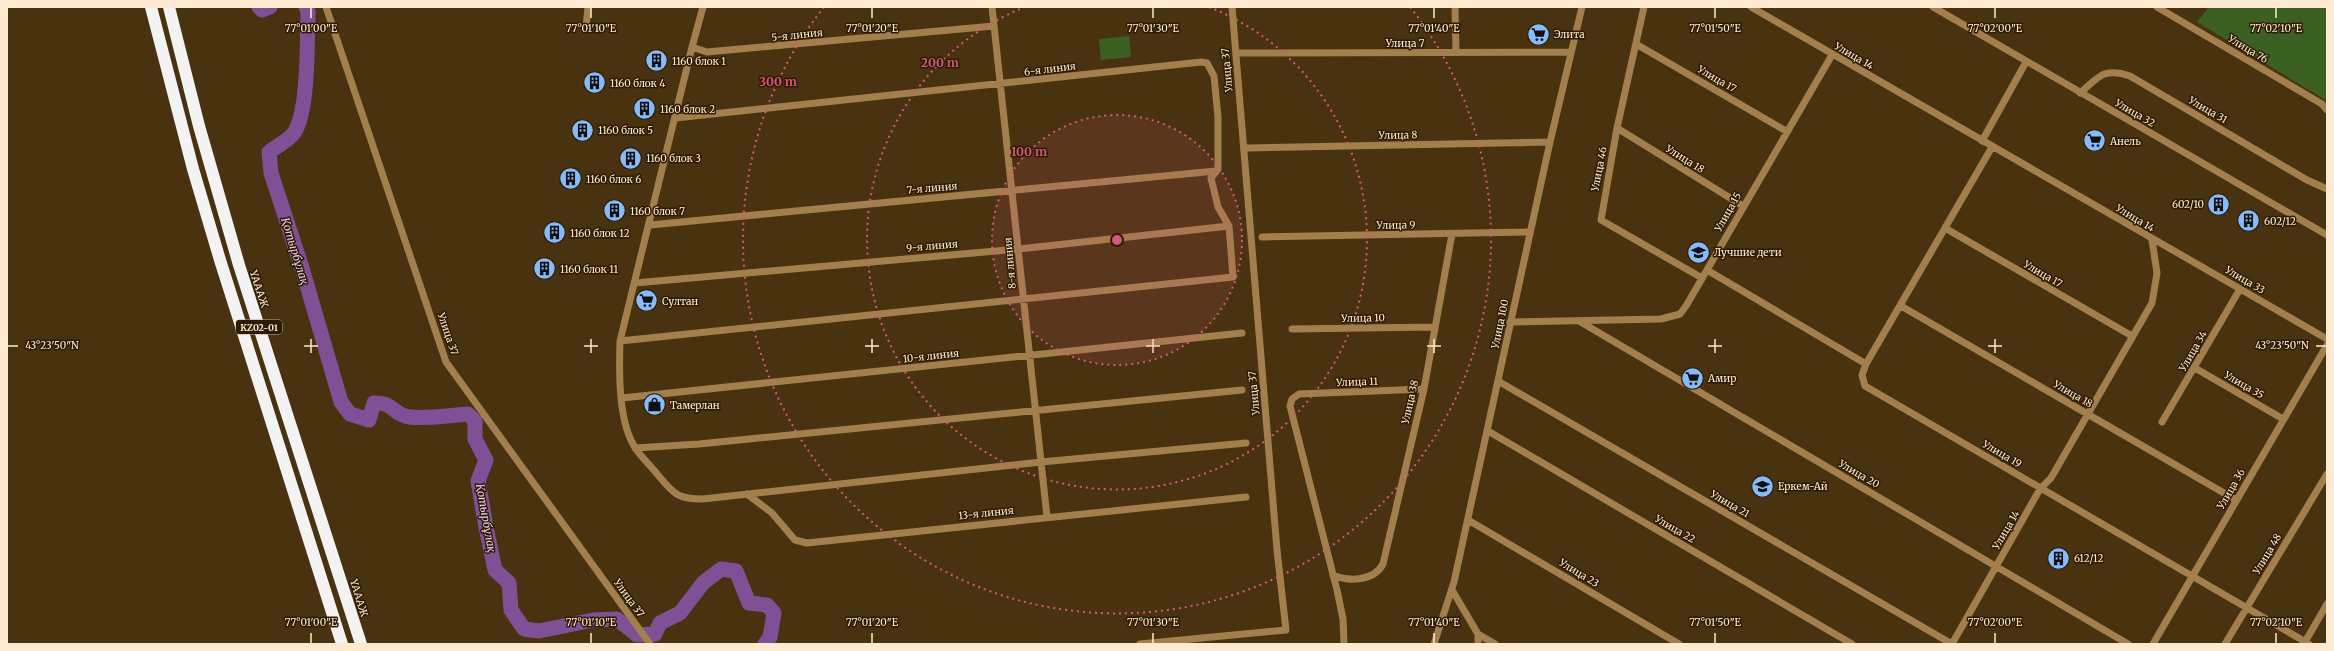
<svg xmlns="http://www.w3.org/2000/svg" width="2334" height="651" font-family="Merriweather,serif">
	<style>
		.green { fill: #3c6022 }
		.lines { fill: none; stroke-linecap: round; stroke-linejoin: round }
		.river { stroke: #805097; stroke-width: 15 }
		.minor { stroke: #a37f4d; stroke-width: 7 }
		.motorway { stroke: #f3f3f3; stroke-width: 12 }
		.ticks { fill: none; stroke: #fdead1; stroke-width: 1.5 }
		.ring { fill: none; stroke: #d4577e; stroke-width: 2; stroke-dasharray: 2 4 }
		.labels { text-anchor: middle; dominant-baseline: central; stroke-width: 3; stroke-linejoin: round; paint-order: stroke }
		.shield { fill: #2c1a01; stroke: #beac93; stroke-width: 1 }
		.shield-label { font-size: 9px; font-weight: bold; fill: #fdead1 }
		.poi-label { font-size: 10px; fill: #fdead1; stroke: #2c1a01; text-anchor: start }
		.street-label { font-size: 10px; fill: #fdead1; stroke: #2c1a01 }
		.water-label { font-size: 11px; font-style: italic; fill: #e9d0f7; stroke: #2c1a01 }
		.ticks-label { font-size: 10px; text-anchor: middle; fill: #fdead1; stroke: #2c1a01; stroke-width: 3; stroke-linejoin: round; paint-order: stroke }
		.centre { fill: #d4577e; stroke: #2c1a01; stroke-width: 2 }
		.ring-label { font-size: 12px; text-anchor: middle; font-weight: bold; fill: #d4577e; stroke: #2c1a01; stroke-width: 3; stroke-linejoin: round; paint-order: stroke }
	</style>
	<rect width="100%" height="100%" fill="#493210"/>
	<!-- green -->
	<path class="green" d="M2209 7H2327V101L2197 22Z
		M1129 36 1131 57 1101 60 1099 39Z"/>
	<g class="lines">
		<!-- river -->
		<path class="river" d="M259 7 262 10 270 7
			M306 7 308 12C307 40 309 111 294 133 289 140 276 147 269 152L271 173 302 268 341 402 350 414 369 420 374 403C394 403 390 411 405 416 418 420 453 415 468 414L475 421V439L486 460 478 481 486 527 495 570 509 583 511 610 524 629 539 631 593 620 617 619 637 635 655 634 660 623 680 613 703 583 721 569 736 571 749 603 767 605 774 613 770 637 765 644"/>
		<!-- minor -->
		<path class="minor" d="M326 7 446 362 650 644
			M703 7 692 47 707 52 994 26
			M992 7 1047 517
			M1455 7 1456 52
			M1644 7 1617 128 1601 220 1702 278
			M1751 7 2327 339
			M1933 7 2327 235
			M2157 7 2322 104 2327 110
			M586 28 588 7
			M1636 44 1786 131
			M692 47 620 341C619 372 618 423 636 449 642 458 651 466 658 475 674 494 677 499 703 499L1041 462 1246 443
			M1239 53 1571 52
			M2080 93C2099 77 2103 67 2130 76L2307 180 2327 189
			M1617 128 1743 206
			M1982 141 2026 62
			M1247 148 1550 142
			M650 225 1216 171
			M1945 228 2132 336
			M1262 237 1530 232
			M1707 270 1866 364 1862 375 1865 386 2309 644
			M635 283 1019 249 1229 226
			M1901 306 2236 500
			M1579 321 2128 644
			M1510 322 1661 319 1680 314 1686 306 1832 55
			M1292 329 1435 327
			M620 341 1233 277 1229 226 1218 207 1211 178 1218 169V117L1214 76 1207 63 1201 62 675 118
			M1866 364 1992 147
			M2195 368 2283 419
			M1498 381 1952 644
			M622 398 1242 333
			M2162 422 2240 289
			M1488 431 1852 644
			M635 448 699 444 1242 390
			M747 494 772 513 795 540 807 543 1246 497
			M1468 520 1679 644
			M1333 575C1349 582 1374 581 1383 564L1424 389 1452 234
			M1452 590 1478 634V644
			M1478 634 1495 644
			M2305 642 2327 604
			M1140 644 1286 630 1277 550 1232 7
			M1344 644 1343 619 1337 590 1290 406 1292 399 1299 394 1424 389
			M1434 644 1454 582 1550 142 1582 7
			M1952 644 2040 489 2051 478 2152 303 2157 273 2152 240
			M2153 644 2327 345
			M2225 644 2327 474"/>
		<!-- motorway -->
		<path class="motorway" d="M151 7 193 169 220 260 342 644
			M169 7 199 126 239 265 361 644"/>
	</g>
	<!-- ticks -->
	<path class="ticks" d="M311 8V18M591 8V18M872 8V18M1153 8V18M1434 8V18M1715 8V18M1995 8V18M2276 8V18M311 339V353M591 339V353M872 339V353M1153 339V353M1434 339V353M1715 339V353M1995 339V353M8 346H18M304 346H318M584 346H598M865 346H879M1146 346H1160M1427 346H1441M1708 346H1722M1988 346H2002M2316 346H2326M311 633V643M591 633V643M872 633V643M1153 633V643M1434 633V643M1715 633V643M1995 633V643M2276 633V643"/>
	<!-- distance rings -->
	<circle cx="1117" cy="240" r="125" fill="#d4577e" fill-opacity=".12"/>
	<g class="ring">
		<circle cx="1117" cy="240" r="125"/>
		<path d="M1209 7A250 250 0 1 1 1025 7"/>
		<path d="M1410 7A374 374 0 1 1 824 7"/>
	</g>
	<!-- icons -->
	<defs>
		<symbol id="supermarket-disc" viewBox="-11 -11 22 22"><circle r="9.5" fill="#86bbfb" stroke="#2c1a01"/><path d="M-6-5.5h2.5l.6 2H6L4.5 2H-2.5L-4.4-4H-6ZM-1.5 3.2a1.3 1.3 0 1 0 .1 0ZM3 3.2a1.3 1.3 0 1 0 .1 0Z" fill="#111"/></symbol>
		<symbol id="building-disc" viewBox="-11 -11 22 22"><circle r="9.5" fill="#86bbfb" stroke="#2c1a01"/><path d="M-4-6H4V6H1V3H-1V6H-4ZM-2.5-4.3h1.7v1.8h-1.7ZM.8-4.3h1.7v1.8H.8ZM-2.5-1h1.7V.8h-1.7ZM.8-1h1.7V.8H.8Z" fill="#111"/></symbol>
		<symbol id="school-disc" viewBox="-11 -11 22 22"><circle r="9.5" fill="#86bbfb" stroke="#2c1a01"/><path d="M0-5L7-2L0 1L-7-2ZM-4 1L0 2.5L4 1V4Q0 6-4 4Z" fill="#111"/></symbol>
		<symbol id="shop-disc" viewBox="-11 -11 22 22"><circle r="9.5" fill="#86bbfb" stroke="#2c1a01"/><path d="M-5-2.5h2.3a2.7 3.5 0 0 1 5.4 0H5L5.5 6h-11ZM-1.5-2.5h3a1.5 2.3 0 0 0-3 0Z" fill="#111"/></symbol>
	</defs>
	<g fill-rule="evenodd">
		<use href="#supermarket-disc" x="1526" y="22" width="25" height="25"/>
		<use href="#building-disc" x="644" y="48" width="25" height="25"/>
		<use href="#building-disc" x="582" y="70" width="25" height="25"/>
		<use href="#building-disc" x="632" y="96" width="25" height="25"/>
		<use href="#building-disc" x="570" y="118" width="25" height="25"/>
		<use href="#supermarket-disc" x="2082" y="128" width="25" height="25"/>
		<use href="#building-disc" x="618" y="146" width="25" height="25"/>
		<use href="#building-disc" x="558" y="166" width="25" height="25"/>
		<use href="#building-disc" x="2206" y="192" width="25" height="25"/>
		<use href="#building-disc" x="602" y="198" width="25" height="25"/>
		<use href="#building-disc" x="2236" y="208" width="25" height="25"/>
		<use href="#building-disc" x="542" y="220" width="25" height="25"/>
		<use href="#school-disc" x="1686" y="240" width="25" height="25"/>
		<use href="#building-disc" x="532" y="256" width="25" height="25"/>
		<use href="#supermarket-disc" x="634" y="288" width="25" height="25"/>
		<use href="#supermarket-disc" x="1680" y="366" width="25" height="25"/>
		<use href="#shop-disc" x="642" y="392" width="25" height="25"/>
		<use href="#school-disc" x="1750" y="474" width="25" height="25"/>
		<use href="#building-disc" x="2046" y="546" width="25" height="25"/>
	</g>
	<g class="labels">
		<!-- shield labels -->
		<rect class="shield" x="236" y="320" width="46" height="14" rx="3"/>
		<g class="shield-label">
			<text x="259" y="327">KZ02-01</text>
		</g>
		<!-- poi labels -->
		<g class="poi-label">
			<text x="1554" y="34">Элита</text>
			<text x="672" y="61">1160 блок 1</text>
			<text x="610" y="83">1160 блок 4</text>
			<text x="660" y="109">1160 блок 2</text>
			<text x="598" y="130">1160 блок 5</text>
			<text x="2110" y="141">Анель</text>
			<text x="646" y="158">1160 блок 3</text>
			<text x="586" y="179">1160 блок 6</text>
			<text x="2204" y="204" text-anchor="end">602/10</text>
			<text x="630" y="211">1160 блок 7</text>
			<text x="2264" y="221">602/12</text>
			<text x="570" y="233">1160 блок 12</text>
			<text x="1714" y="252">Лучшие дети</text>
			<text x="560" y="269">1160 блок 11</text>
			<text x="662" y="301">Султан</text>
			<text x="1708" y="378">Амир</text>
			<text x="670" y="405">Тамерлан</text>
			<text x="1778" y="486">Еркем-Ай</text>
			<text x="2074" y="558">612/12</text>
		</g>
		<!-- street labels -->
		<g class="street-label">
			<text transform="translate(797 35) rotate(-6)">5-я линия</text>
			<text x="1405" y="43">Улица 7</text>
			<text transform="translate(2248 49) rotate(31)">Улица 76</text>
			<text transform="translate(1854 56) rotate(30)">Улица 14</text>
			<text transform="translate(1050 69) rotate(-7)">6-я линия</text>
			<text transform="translate(1227 70) rotate(-95)">Улица 37</text>
			<text transform="translate(1717 79) rotate(30)">Улица 17</text>
			<text transform="translate(2208 110) rotate(30)">Улица 31</text>
			<text transform="translate(2135 113) rotate(30)">Улица 32</text>
			<text transform="translate(1398 135) rotate(-1)">Улица 8</text>
			<text transform="translate(1685 159) rotate(32)">Улица 18</text>
			<text transform="translate(1599 169) rotate(-79)">Улица 46</text>
			<text transform="translate(932 188) rotate(-5)">7-я линия</text>
			<text transform="translate(1728 212) rotate(-61)">Улица 15</text>
			<text transform="translate(2135 218) rotate(31)">Улица 14</text>
			<text transform="translate(1396 225) rotate(-1)">Улица 9</text>
			<text transform="translate(932 246) rotate(-5)">9-я линия</text>
			<text transform="translate(1010 263) rotate(-95)">8-я линия</text>
			<text transform="translate(2043 274) rotate(30)">Улица 17</text>
			<text transform="translate(2245 280) rotate(30)">Улица 33</text>
			<text transform="translate(259 289) rotate(72)">ҮАААЖ</text>
			<text transform="translate(1363 318) rotate(-1)">Улица 10</text>
			<text transform="translate(1500 324) rotate(-78)">Улица 100</text>
			<text transform="translate(448 334) rotate(71)">Улица 37</text>
			<text transform="translate(2193 351) rotate(-60)">Улица 34</text>
			<text transform="translate(931 356) rotate(-6)">10-я линия</text>
			<text transform="translate(1357 382) rotate(-2)">Улица 11</text>
			<text transform="translate(2244 385) rotate(30)">Улица 35</text>
			<text transform="translate(1254 393) rotate(-95)">Улица 37</text>
			<text transform="translate(2073 394) rotate(30)">Улица 18</text>
			<text transform="translate(1410 402) rotate(-77)">Улица 38</text>
			<text transform="translate(2002 454) rotate(30)">Улица 19</text>
			<text transform="translate(1859 474) rotate(30)">Улица 20</text>
			<text transform="translate(2231 489) rotate(-60)">Улица 36</text>
			<text transform="translate(1730 504) rotate(30)">Улица 21</text>
			<text transform="translate(986 513) rotate(-6)">13-я линия</text>
			<text transform="translate(1675 529) rotate(30)">Улица 22</text>
			<text transform="translate(2006 530) rotate(-60)">Улица 14</text>
			<text transform="translate(2267 554) rotate(-59)">Улица 48</text>
			<text transform="translate(1579 573) rotate(31)">Улица 23</text>
			<text transform="translate(359 598) rotate(73)">ҮАААЖ</text>
			<text transform="translate(629 598) rotate(54)">Улица 37</text>
		</g>
		<!-- water labels -->
		<g class="water-label">
			<text transform="translate(295 251) rotate(73)">Қотырбұлақ</text>
			<text transform="translate(486 518) rotate(80)">Қотырбұлақ</text>
		</g>
	</g>
	<g class="ticks-label">
		<text x="311" y="32">77°01'00"E</text>
		<text x="591" y="32">77°01'10"E</text>
		<text x="872" y="32">77°01'20"E</text>
		<text x="1153" y="32">77°01'30"E</text>
		<text x="1434" y="32">77°01'40"E</text>
		<text x="1715" y="32">77°01'50"E</text>
		<text x="1995" y="32">77°02'00"E</text>
		<text x="2276" y="32">77°02'10"E</text>
		<text x="52" y="349">43°23'50"N</text>
		<text x="2282" y="349">43°23'50"N</text>
		<text x="311" y="626">77°01'00"E</text>
		<text x="591" y="626">77°01'10"E</text>
		<text x="872" y="626">77°01'20"E</text>
		<text x="1153" y="626">77°01'30"E</text>
		<text x="1434" y="626">77°01'40"E</text>
		<text x="1715" y="626">77°01'50"E</text>
		<text x="1995" y="626">77°02'00"E</text>
		<text x="2276" y="626">77°02'10"E</text>
	</g>
	<circle cx="1117" cy="240" r="6" class="centre"/>
	<g class="ring-label">
		<text x="940" y="67">200 m</text>
		<text x="778" y="86">300 m</text>
		<text x="1029" y="156">100 m</text>
	</g>
	<!-- border -->
	<rect width="2334" height="651" fill="none" stroke="#fdead1" stroke-width="16"/>
</svg>
